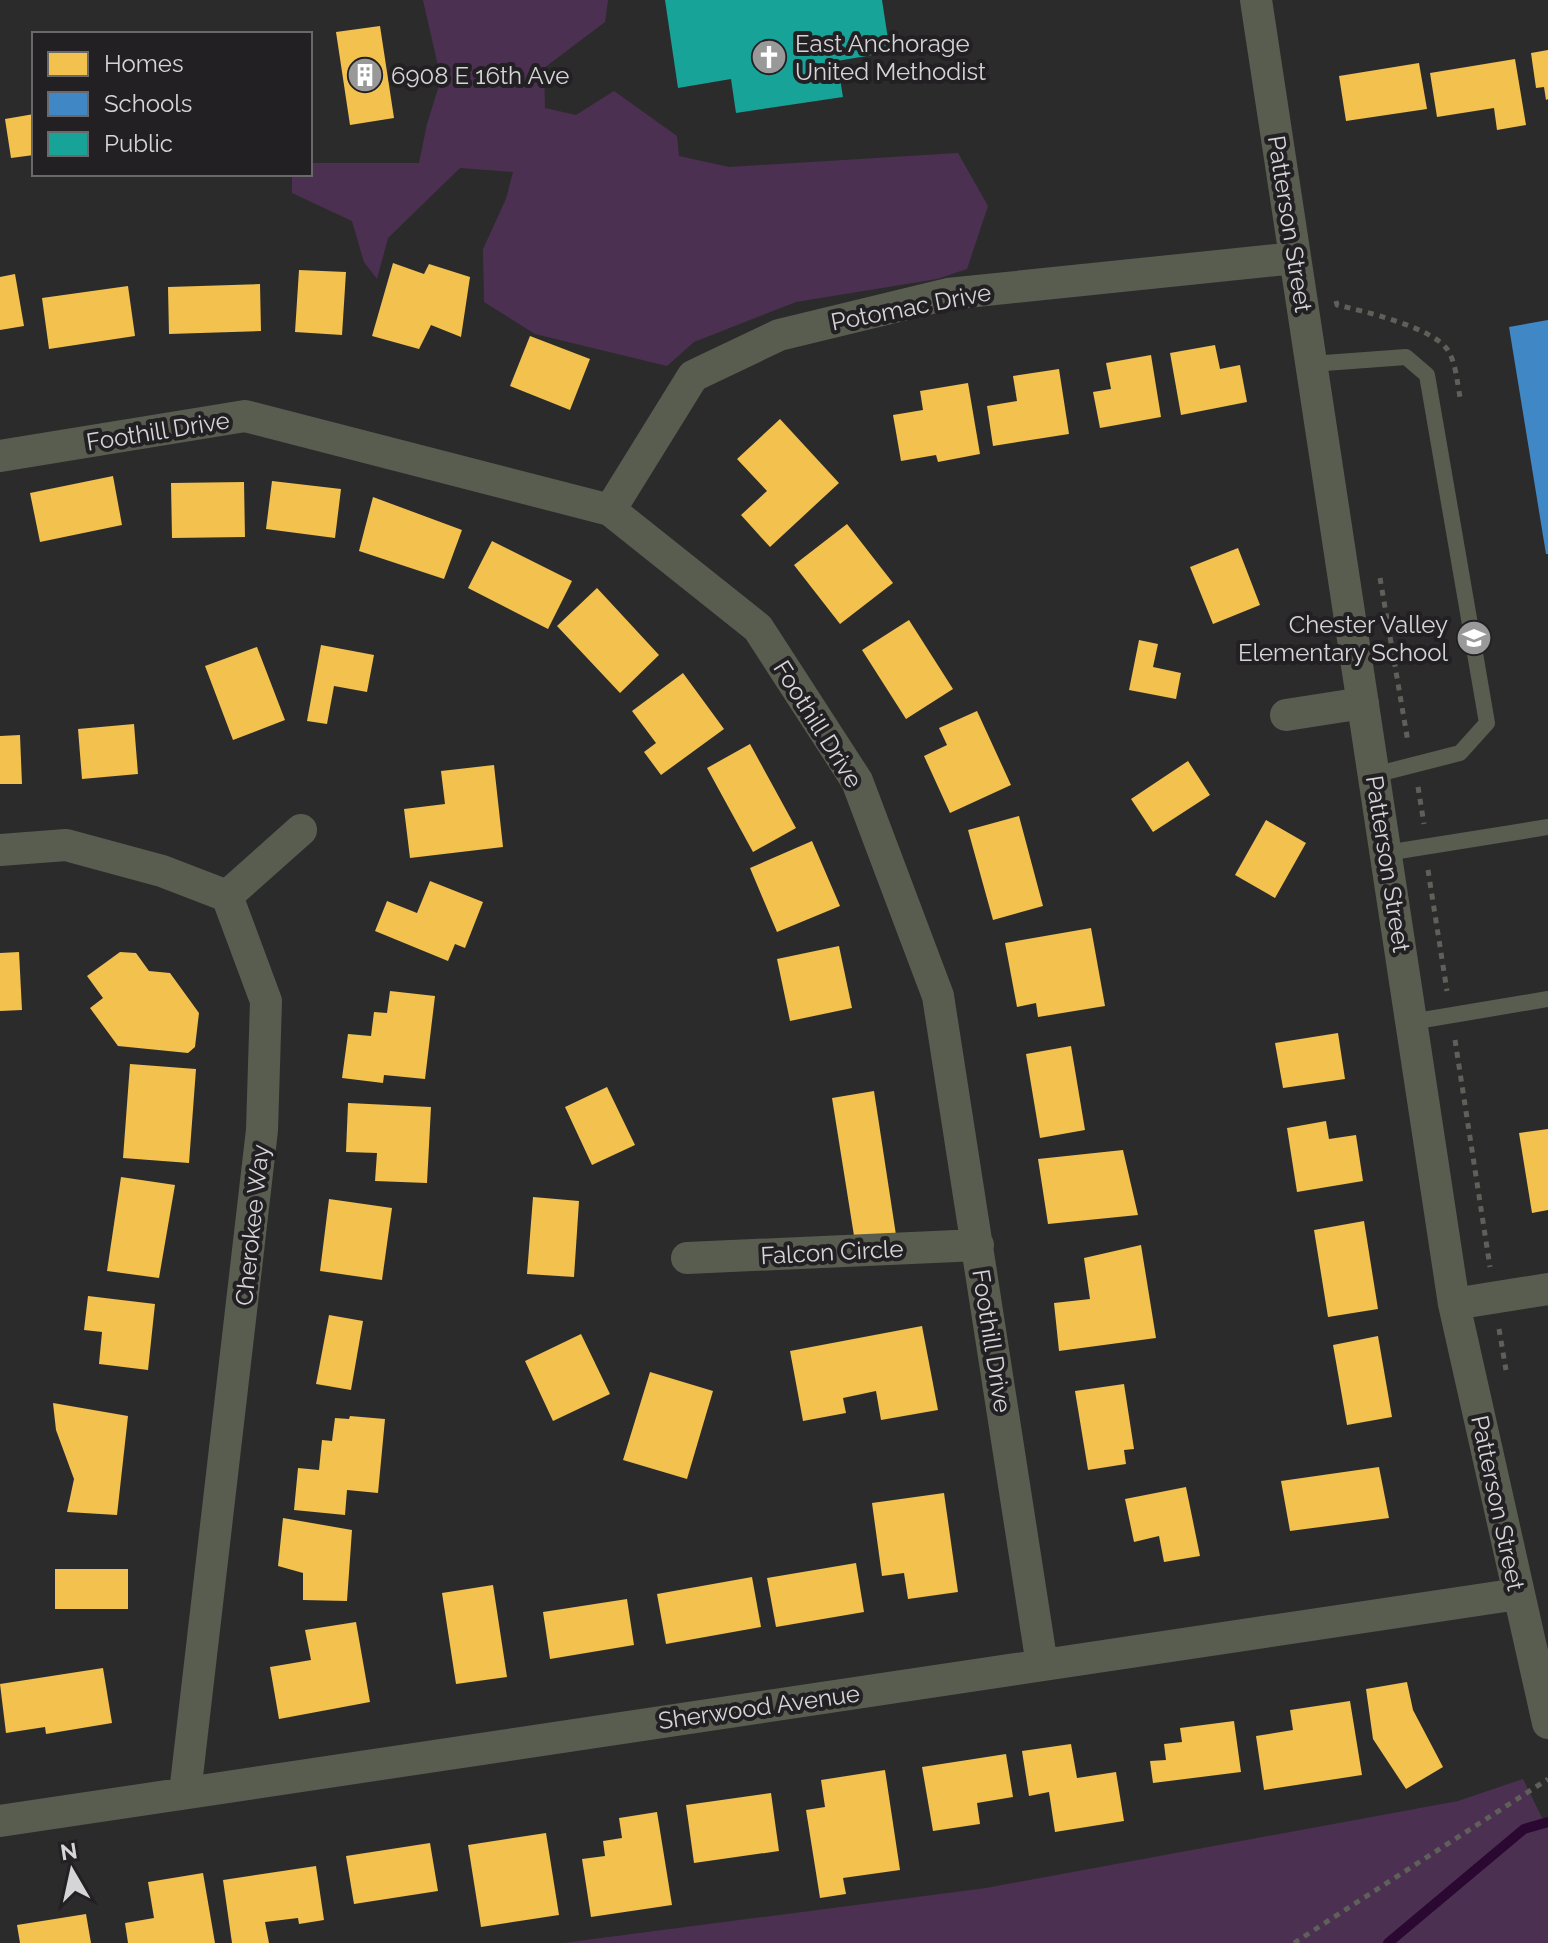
<svg xmlns="http://www.w3.org/2000/svg" width="1548" height="1943" font-family="Raleway,sans-serif">
	<style>
		.green { fill: #4c3051 }
		.homes { fill: #f2c14e }
		.schools { fill: #3f88c5 }
		.public { fill: #17a398 }
		.lines { fill: none; stroke-linecap: round; stroke-linejoin: round }
		.stream { stroke: #2a0831; stroke-width: 10 }
		.path { stroke: #5e6059; stroke-width: 5; stroke-dasharray: 6 6; stroke-linecap: butt }
		.service { stroke: #595d50; stroke-width: 16 }
		.minor { stroke: #595d50; stroke-width: 32 }
		.labels { text-anchor: middle; dominant-baseline: central; stroke-width: 8; stroke-linejoin: round; paint-order: stroke }
		.poi-label { font-size: 24px; fill: #d5d4d6; stroke: #222023; text-anchor: start }
		.street-label { font-size: 24px; fill: #d5d4d6; stroke: #222023 }
	</style>
	<rect width="100%" height="100%" fill="#2c2b2c"/>
	<!-- green -->
	<path class="green" d="M423 0H608L605 22 544 68 545 108 576 115 614 91 677 136 679 156 729 167 958 153 988 206 967 269 937 279 796 302 694 342 667 366 535 334 484 302 483 249 506 199 513 172 460 168 388 238 377 279 364 262 352 221 292 193V174H310V163H419L427 124 441 79Z
		M1523 1779 1544 1822H1548V1943H563L986 1888 1458 1801Z"/>
	<!-- homes -->
	<path class="homes" d="M380 26 394 118 350 125 336 32Z
		M1548 50V99L1546 100 1544 87 1536 88 1531 53Z
		M1515 59 1526 125 1497 130 1494 108 1437 117 1430 73Z
		M1419 63 1427 109 1346 121 1339 76Z
		M34 114V155L11 158 5 119Z
		M393 263 424 274 429 264 470 277 461 337 431 325 419 349 372 336Z
		M299 270 346 272 342 335 295 332Z
		M15 274 24 326 0 330V277Z
		M260 284 261 331 169 334 168 287Z
		M128 286 135 336 49 349 42 298Z
		M530 336 590 359 570 410 510 386Z
		M1215 345 1220 369 1240 365 1247 402 1181 415 1170 353Z
		M1151 355 1161 417 1100 428 1093 392 1111 389 1106 363Z
		M1059 369 1069 434 993 446 987 406 1017 401 1013 376Z
		M968 383 980 454 938 462 936 455 901 461 893 415 923 410 920 391Z
		M780 419 839 483 770 547 741 515 767 491 737 459Z
		M113 476 122 525 40 542 30 493Z
		M272 481 341 489 335 538 266 529Z
		M244 482 245 537 172 538 171 483Z
		M373 497 462 530 444 579 359 551Z
		M847 524 893 583 840 624 794 565Z
		M492 541 572 581 548 629 468 588Z
		M1238 548 1260 605 1213 624 1190 567Z
		M597 588 659 655 620 693 557 626Z
		M909 620 953 689 906 719 862 650Z
		M1139 640 1158 644 1153 667 1181 673 1176 699 1129 690Z
		M321 645 374 655 367 692 334 686 327 724 307 721Z
		M257 647 285 720 233 740 205 666Z
		M683 673 724 729 661 775 644 752 656 743 632 711Z
		M977 711 1011 785 950 813 924 756 947 745 939 728Z
		M134 724 138 774 82 779 78 729Z
		M20 735 22 784H0V736Z
		M750 744 796 828 753 852 707 768Z
		M1188 761 1210 795 1153 832 1131 799Z
		M494 765 503 847 410 858 404 809 445 804 441 771Z
		M1019 816 1043 906 993 920 968 830Z
		M1266 820 1306 843 1275 898 1235 875Z
		M812 841 840 906 777 932 750 868Z
		M430 881 483 902 465 948 455 944 448 961 375 931 387 901 417 913Z
		M1091 928 1105 1006 1038 1017 1036 1003 1017 1007 1005 943Z
		M839 946 852 1008 790 1021 777 959Z
		M19 952 22 1010 0 1011V953Z
		M120 952 136 953 149 971 170 973 199 1013 195 1047 188 1053 118 1046 90 1008 103 998 87 976Z
		M390 991 435 996 425 1079 384 1075 383 1083 342 1078 348 1034 371 1036 374 1012 387 1013Z
		M1338 1033 1345 1079 1283 1088 1275 1043Z
		M1071 1046 1085 1130 1040 1138 1026 1054Z
		M130 1064 196 1069 189 1163 123 1158Z
		M607 1087 635 1145 592 1165 565 1107Z
		M874 1091 896 1235 855 1242 832 1098Z
		M348 1103 431 1107 427 1183 375 1181 377 1153 346 1152Z
		M1326 1121 1329 1139 1356 1135 1363 1181 1297 1192 1287 1128Z
		M1548 1129V1210L1532 1213 1519 1133Z
		M1123 1150 1138 1215 1048 1224 1038 1159Z
		M121 1177 175 1185 159 1278 107 1271Z
		M533 1197 579 1201 574 1277 527 1274Z
		M329 1199 392 1208 382 1280 320 1271Z
		M1364 1221 1378 1309 1328 1317 1314 1230Z
		M1141 1245 1156 1338 1059 1351 1054 1303 1090 1299 1084 1258Z
		M88 1296 155 1304 148 1370 99 1364 102 1332 84 1330Z
		M329 1315 363 1321 351 1390 316 1384Z
		M922 1326 938 1410 881 1420 876 1391 843 1398 846 1413 803 1421 790 1351Z
		M581 1334 610 1394 553 1421 525 1361Z
		M1378 1336 1392 1417 1347 1425 1333 1345Z
		M650 1372 713 1391 687 1479 623 1460Z
		M1124 1384 1134 1449 1124 1450 1126 1464 1088 1470 1075 1391Z
		M53 1403 128 1416 117 1515 67 1512 74 1479 56 1430Z
		M350 1416 385 1419 378 1493 347 1490 345 1515 294 1510 298 1468 319 1470 322 1440 332 1441 335 1418 349 1419Z
		M1379 1467 1389 1518 1290 1531 1281 1481Z
		M1186 1487 1200 1556 1164 1562 1159 1536 1134 1542 1125 1499Z
		M944 1493 958 1592 908 1599 904 1573 882 1576 872 1503Z
		M283 1518 352 1530 347 1601 303 1600V1573L278 1566Z
		M856 1563 864 1612 776 1627 767 1578Z
		M55 1569H128V1609H55Z
		M752 1577 761 1627 666 1644 657 1594Z
		M493 1585 507 1677 456 1684 442 1593Z
		M627 1599 634 1645 550 1659 543 1612Z
		M356 1622 370 1702 279 1719 270 1667 311 1660 305 1630Z
		M103 1668 112 1723 46 1734 45 1727 6 1733 0 1684Z
		M1407 1682 1413 1710 1443 1767 1406 1789 1373 1739 1366 1689Z
		M1350 1701 1362 1775 1264 1790 1256 1736 1293 1730 1290 1710Z
		M1234 1721 1241 1772 1153 1783 1150 1761 1166 1760 1164 1744 1182 1742 1180 1728Z
		M1071 1744 1077 1778 1116 1772 1124 1821 1055 1832 1049 1792 1029 1796 1022 1751Z
		M1006 1754 1013 1797 977 1803 980 1824 933 1831 922 1767Z
		M885 1770 900 1870 843 1878 846 1894 820 1898 806 1810 825 1807 821 1780Z
		M771 1793 779 1851 694 1863 686 1805Z
		M657 1812 672 1905 591 1917 582 1859 605 1856 603 1841 622 1838 619 1818Z
		M546 1833 559 1915 481 1927 468 1845Z
		M430 1843 438 1891 354 1904 346 1856Z
		M316 1866 324 1920 299 1924 298 1918 265 1922 269 1943H232L223 1880Z
		M203 1873 215 1943H128L125 1923 154 1918 148 1882Z
		M86 1914 91 1943H20L17 1925Z"/>
	<!-- schools -->
	<path class="schools" d="M1548 320V554H1546L1509 327Z"/>
	<!-- public -->
	<path class="public" d="M665 0H882L890 52 837 61 843 97 736 113 731 79 678 88Z"/>
	<g class="lines">
		<!-- stream -->
		<path class="stream" d="M1388 1943 1524 1829 1548 1822"/>
		<!-- path -->
		<path class="path" d="M1336 301 1337 305C1363 311 1431 327 1447 349 1456 362 1457 382 1460 397
			M1380 578 1408 742
			M1418 787 1424 824
			M1428 870 1447 991
			M1455 1040 1490 1267
			M1499 1329 1506 1370
			M1294 1943 1548 1779"/>
		<!-- service -->
		<path class="service" d="M1311 364 1406 357 1427 375 1487 723 1460 753 1374 775
			M1386 853 1548 827
			M1411 1022 1548 999"/>
		<!-- minor -->
		<path class="minor" d="M1256 0 1454 1304 1548 1723
			M0 456 245 416 610 510 758 628 857 781 938 996 1042 1665
			M610 510 693 376 779 335 948 294 1295 258
			M1286 715 1363 703
			M0 850 66 845 162 871 227 896 266 1001 262 1130 185 1793
			M227 896 301 830
			M687 1258 978 1245
			M1454 1304 1548 1289
			M0 1821 1518 1594"/>
	</g>
	<!-- icons -->
	<defs>
		<symbol id="church-disc" viewBox="-11 -11 22 22"><circle r="9.5" fill="#9a999a" stroke="#222023"/><path d="M-1.2-6h2.4v3.5h3.3v2.4h-3.3V6h-2.4V-.1h-3.3v-2.4h3.3Z" fill="#fff"/></symbol>
		<symbol id="building-disc" viewBox="-11 -11 22 22"><circle r="9.5" fill="#9a999a" stroke="#222023"/><path d="M-4-6H4V6H1V3H-1V6H-4ZM-2.5-4.3h1.7v1.8h-1.7ZM.8-4.3h1.7v1.8H.8ZM-2.5-1h1.7V.8h-1.7ZM.8-1h1.7V.8H.8Z" fill="#fff"/></symbol>
		<symbol id="school-disc" viewBox="-11 -11 22 22"><circle r="9.5" fill="#9a999a" stroke="#222023"/><path d="M0-5L7-2L0 1L-7-2ZM-4 1L0 2.5L4 1V4Q0 6-4 4Z" fill="#fff"/></symbol>
	</defs>
	<g fill-rule="evenodd">
		<use href="#church-disc" x="749" y="37" width="40" height="40"/>
		<use href="#building-disc" x="345" y="55" width="40" height="40"/>
		<use href="#school-disc" x="1454" y="618" width="40" height="40"/>
	</g>
	<g class="labels">
		<!-- poi labels -->
		<g class="poi-label">
			<text x="795" y="43">East Anchorage<tspan x="795" dy="28">United Methodist</tspan></text>
			<text x="391" y="75">6908 E 16th Ave</text>
			<text x="1448" y="624" text-anchor="end">Chester Valley<tspan x="1448" dy="28">Elementary School</tspan></text>
		</g>
		<!-- street labels -->
		<g class="street-label">
			<text transform="translate(1290 224) rotate(81)">Patterson Street</text>
			<text transform="translate(911 307) rotate(-11)">Potomac Drive</text>
			<text transform="translate(158 431) rotate(-9)">Foothill Drive</text>
			<text transform="translate(818 724) rotate(58)">Foothill Drive</text>
			<text transform="translate(1388 864) rotate(81)">Patterson Street</text>
			<text transform="translate(252 1225) rotate(-84)">Cherokee Way</text>
			<text transform="translate(832 1252) rotate(-3)">Falcon Circle</text>
			<text transform="translate(992 1341) rotate(81)">Foothill Drive</text>
			<text transform="translate(1498 1503) rotate(78)">Patterson Street</text>
			<text transform="translate(759 1707) rotate(-8)">Sherwood Avenue</text>
		</g>
	</g>
	<!-- legend -->
	<rect x="32" y="32" width="280" height="144" fill="#222023" stroke="#6a686b" stroke-width="2"/>
	<rect x="48" y="52" width="40" height="24" fill="#f2c14e" stroke="#6a686b" stroke-width="2"/>
	<text x="104" y="72" font-size="24" fill="#d5d4d6">Homes</text>
	<rect x="48" y="92" width="40" height="24" fill="#3f88c5" stroke="#6a686b" stroke-width="2"/>
	<text x="104" y="112" font-size="24" fill="#d5d4d6">Schools</text>
	<rect x="48" y="132" width="40" height="24" fill="#17a398" stroke="#6a686b" stroke-width="2"/>
	<text x="104" y="152" font-size="24" fill="#d5d4d6">Public</text>
	<!-- north arrow -->
	<g transform="translate(72 1871) rotate(351)" stroke="#222023" stroke-width="6" paint-order="stroke">
	<path d="M0-6L14 30L0 20L-14 30Z" fill="#d5d4d6"/>
	<text y="-12" font-size="22" font-weight="bold" text-anchor="middle" fill="#d5d4d6">N</text>
	</g>
</svg>
